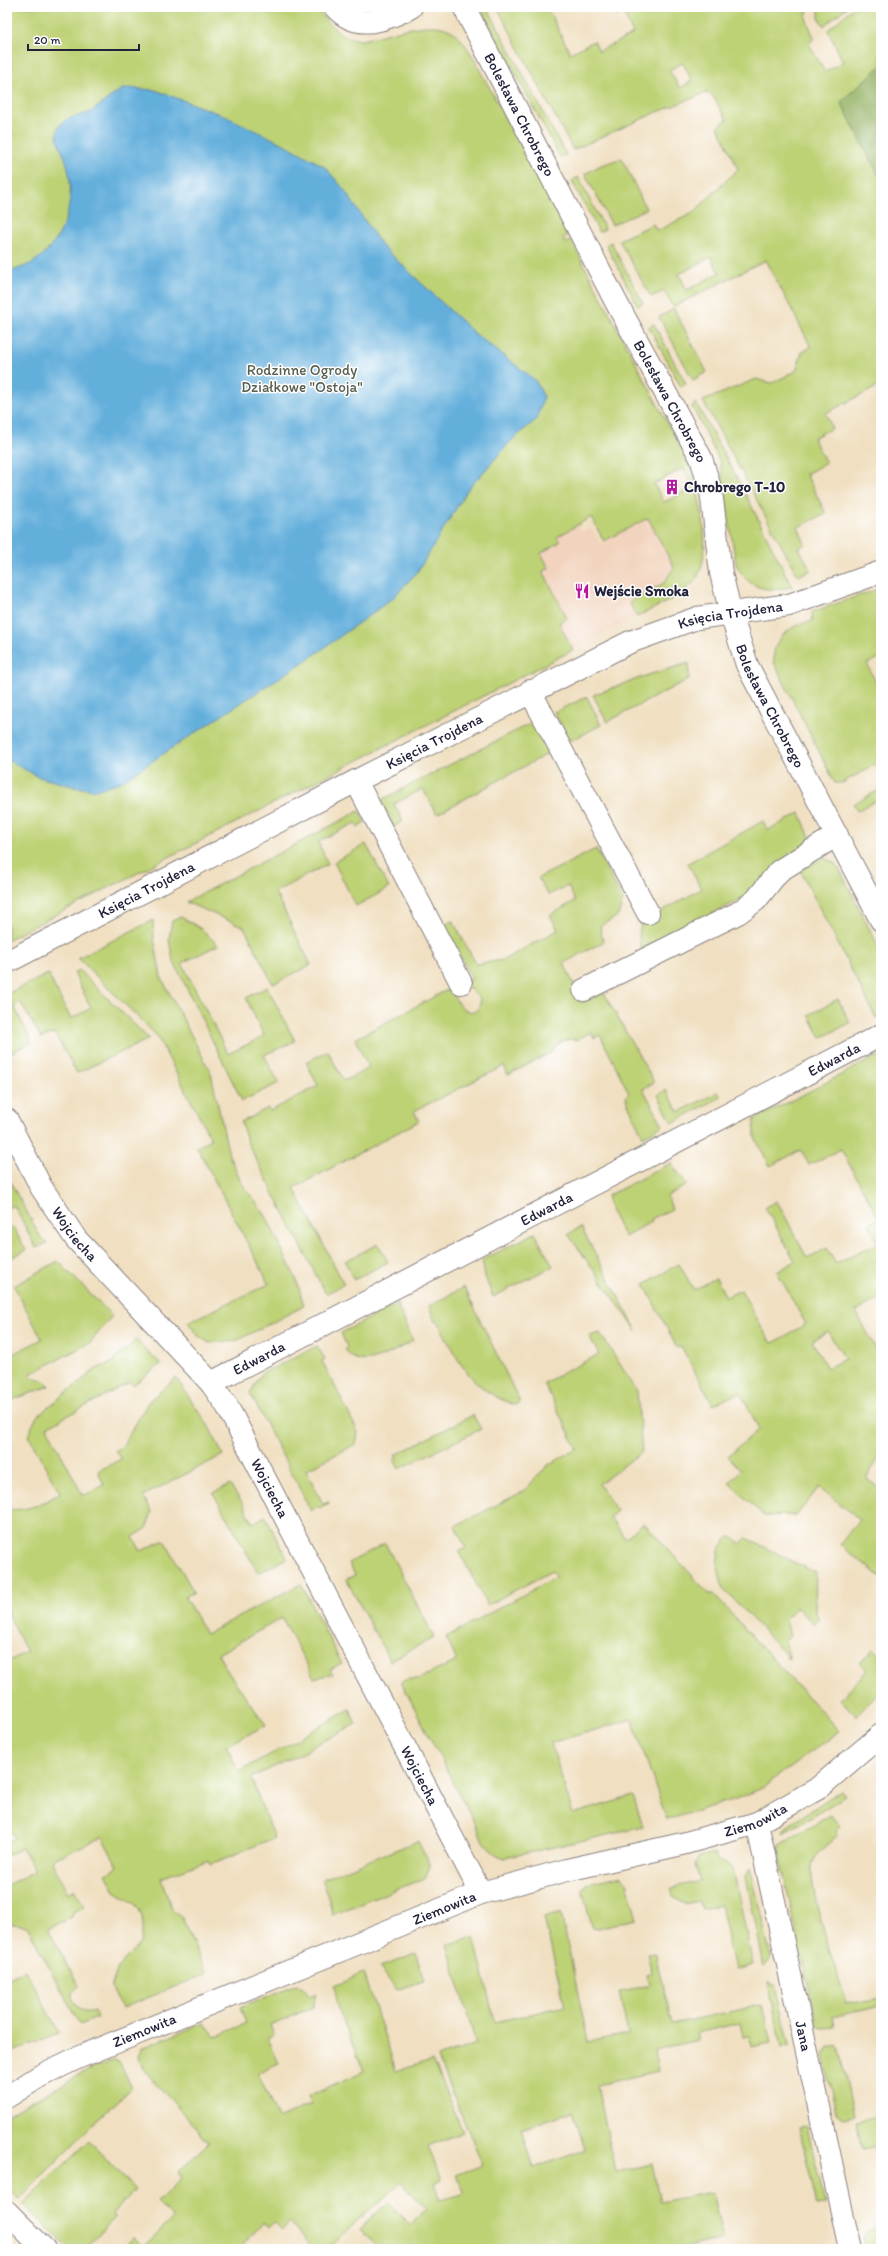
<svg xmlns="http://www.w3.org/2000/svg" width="888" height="2256" font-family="Itim,sans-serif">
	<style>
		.built { fill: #f2d4be }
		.green { fill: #bdd175; stroke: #707a58; fill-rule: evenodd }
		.forest { fill: #96b366; stroke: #5c6a50 }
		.water { fill: #63afdc; stroke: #42688c }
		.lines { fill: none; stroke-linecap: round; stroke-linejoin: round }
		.minor-casing { stroke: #89807e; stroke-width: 24 }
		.minor { stroke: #fff; stroke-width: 22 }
		.labels { text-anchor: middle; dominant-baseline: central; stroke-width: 3; stroke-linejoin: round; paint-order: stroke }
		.street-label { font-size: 15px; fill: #22223b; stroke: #fff }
		.park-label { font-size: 15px; fill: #585f4f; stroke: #fff }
		.poi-label { font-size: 15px; font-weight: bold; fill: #22223b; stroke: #fff; text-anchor: start }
	</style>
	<rect width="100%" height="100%" fill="#fff"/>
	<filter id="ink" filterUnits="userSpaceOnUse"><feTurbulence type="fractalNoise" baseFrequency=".025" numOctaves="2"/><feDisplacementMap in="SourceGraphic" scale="8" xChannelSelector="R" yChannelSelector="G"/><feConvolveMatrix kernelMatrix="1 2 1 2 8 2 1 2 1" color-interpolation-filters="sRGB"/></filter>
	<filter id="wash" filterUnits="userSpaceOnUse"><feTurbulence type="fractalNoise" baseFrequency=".012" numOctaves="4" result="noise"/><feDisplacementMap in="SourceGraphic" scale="16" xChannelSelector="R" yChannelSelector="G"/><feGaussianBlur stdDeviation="0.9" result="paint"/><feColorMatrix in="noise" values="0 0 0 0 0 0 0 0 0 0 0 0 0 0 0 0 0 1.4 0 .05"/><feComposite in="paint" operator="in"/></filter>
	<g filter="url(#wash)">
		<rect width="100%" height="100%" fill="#f0dfc0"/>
		<!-- built -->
		<path class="built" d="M648 517 674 567 664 583 629 602 637 617 573 648 559 623 567 618 542 571 541 553 559 542 557 537 578 525 582 532 591 527 599 544Z"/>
		<!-- green -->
		<path class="green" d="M7 7H317C328 25 339 37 361 40 385 36 430 17 452 31 459 35 465 45 470 52L569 235 563 238 565 243 571 240 687 460C699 490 717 557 692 584 678 599 655 607 637 617L629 602 664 583 674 567 648 518 604 541 591 517 557 537 560 542 541 553 549 568 543 571 567 618 559 623 573 650 7 940ZM683 468 693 488 664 502 654 484Z
			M487 7 566 155 560 157 481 8Z
			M497 7H547L570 53 594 41 599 51 633 34 623 12 616 16 611 7H808L806 18 814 38 809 44 825 72 843 62 828 30 854 7H881V65L841 102 881 180V385L826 413 832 428 813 438 826 463 806 474 826 514 798 527 805 544 799 548 811 570 798 576 703 401 756 379 772 383 796 371 802 352 811 347 766 260 673 307 664 291 651 297 619 240 653 224 657 231 693 213 738 169 718 126 727 120 712 95 706 93 655 113 573 150ZM683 63 692 81 680 88 669 70ZM711 257 719 273 687 290 679 274Z
			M819 7H847L824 26 819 19Z
			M622 158 646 209 612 225 585 174 599 166Z
			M578 177 605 229 599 232 572 181Z
			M611 242 643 303 638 306 606 245Z
			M674 309 707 372 693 380 659 317Z
			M654 324 686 384 681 387 649 327Z
			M696 403 743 489 792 587C766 592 749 590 736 564L720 462 692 406Z
			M881 588V657L867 664 881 693V761L842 783H835L774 663C771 637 791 625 813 621L812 612Z
			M689 663V679L607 722 593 695 648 675Z
			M587 697 601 725 570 741 554 712Z
			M535 721 551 752 437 814 423 789 394 804 403 821 394 827 381 800Z
			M881 789V798L857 811 853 804Z
			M359 811 365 822 358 827 355 823 318 842 328 864 275 892 311 965 273 984 244 927 186 902Z
			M800 813 811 840 746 897 641 949 639 937 641 923 701 889 688 863 763 821 768 830Z
			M366 844 389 888 356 906 334 862Z
			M596 849 623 900 618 916 600 926 603 942 564 963 582 1003 604 993 654 1082 643 1089 663 1125 643 1137 625 1097 629 1093 600 1035 594 1038 591 1032 577 1040C567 1037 556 1043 552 1052L508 1075 504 1066 414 1111 419 1121 294 1188 344 1284 326 1294 247 1142 241 1122 268 1108 270 1111 318 1086 306 1062 328 1051 344 1081 369 1068 355 1039 441 993 450 989C457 1001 461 1016 477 1010L480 1005V999L465 984 472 979 444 925 453 921 476 964 503 960 558 930 550 915 575 901 568 886 548 895 538 878Z
			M824 858 833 862 840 870 881 952V1016L876 1018 800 870Z
			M181 917 203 930 218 945 182 963 228 1054 264 1036 246 998 267 987 295 1041 264 1055 279 1083 242 1101 173 960 169 940 172 921Z
			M153 920 154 938 161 977 211 1073 229 1155 241 1182 266 1216 297 1281 304 1306 238 1340 209 1343 197 1335 188 1322 269 1284 197 1147 211 1139 157 1036 78 958Z
			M79 970 149 1039 77 1073 54 1033 41 1038 20 1002 14 1006 32 1042 7 1055V994L48 974 71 1019 91 1008 74 973Z
			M838 999 850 1023 821 1038 809 1015Z
			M881 1054V1298L856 1311 881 1359V1455L867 1477 868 1480 881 1489V1577L840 1545 859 1519 819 1487 797 1515 764 1516 729 1483 741 1470 728 1456 759 1429 740 1392 713 1405 681 1346 677 1348 644 1284 679 1264 694 1290 716 1278 726 1297 741 1290 769 1340 773 1343 806 1324 777 1272 795 1261 765 1207 777 1201 807 1258 827 1248 836 1264 878 1243 869 1224 879 1219 841 1149 809 1165 801 1150 770 1166 755 1138 754 1120ZM828 1332 845 1359 827 1368 812 1341Z
			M666 1090 679 1112 718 1092 721 1097 672 1123 658 1095Z
			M671 1163 687 1185 667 1196 672 1209 651 1219 652 1221 625 1237 611 1212 607 1196Z
			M7 1176 40 1236 47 1243 36 1248 14 1205 7 1208Z
			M13 1227 26 1250 7 1260V1231Z
			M581 1227 637 1331 568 1234Z
			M535 1233 553 1266 493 1297 485 1277 482 1260Z
			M378 1244 388 1262 354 1280 345 1261Z
			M58 1261 112 1316 90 1343 30 1374C34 1381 46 1377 49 1386L7 1402V1357L42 1339 14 1286Z
			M464 1287 520 1402 515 1405C471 1390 457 1361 438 1321L435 1322 429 1306Z
			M397 1304 413 1341C394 1350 359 1375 345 1349L347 1347 341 1333Z
			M600 1333 637 1391 642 1452 599 1484 617 1511 610 1517 625 1538 644 1523 709 1594H713L839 1731 762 1788 739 1798 667 1820 632 1719 551 1743 573 1814 633 1796 643 1827 505 1858C493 1855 488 1848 482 1838L401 1682 409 1679H418L457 1661 446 1637 556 1577 552 1571 487 1605 459 1551 466 1548 455 1526 524 1491 548 1465 577 1449 544 1383 599 1354 589 1336Z
			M136 1340 161 1364 133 1385 130 1382 47 1427 83 1496 104 1485 98 1471 121 1459 115 1450 122 1447 149 1401 176 1378 208 1425 223 1455 143 1496 152 1512 146 1529 133 1537 141 1551 164 1540 194 1592 185 1597 206 1634 301 1584 342 1664 330 1669 333 1674 314 1678 282 1618 218 1654 228 1672 266 1725 226 1746 239 1771 277 1751 350 1709 356 1724 308 1749 307 1751 251 1778 274 1838 211 1864 209 1860 161 1878 172 1910 182 1917 206 1974 123 2008 111 1988 118 1967 141 1942 143 1923 141 1913 135 1904 115 1891 106 1874 118 1867 102 1837 54 1859 52 1862 68 1893 75 1889 84 1907 73 1912 72 1917 48 1929 79 1986 72 1993C71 2005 84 2013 94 2012L97 2018 80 2025 27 1926 7 1923V1885L35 1871 22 1848 7 1856V1843L15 1838C13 1834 8 1829 7 1824 4 1810 19 1809 7 1788V1662L27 1652 7 1612V1509C27 1512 43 1503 60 1493L28 1435 37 1416 96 1369 111 1363Z
			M317 1346 325 1359 322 1361 358 1432 356 1444 306 1470 323 1504 329 1502V1503L319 1508 318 1506 311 1511 250 1393 261 1374Z
			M473 1415 481 1429 399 1469 394 1460 397 1458 395 1455Z
			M230 1485 242 1502 253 1523 265 1516 287 1558 258 1573 213 1493Z
			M731 1535 740 1544 746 1538 816 1573 815 1613 819 1618 814 1624 796 1607 786 1619 790 1636 785 1641 790 1659 722 1587 717 1561 720 1548Z
			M385 1543 434 1637 390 1661 346 1579 355 1575 349 1563Z
			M873 1649 881 1656V1691L856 1716 840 1699 867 1670 860 1663Z
			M841 1790 845 1795 814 1816 783 1833 785 1828Z
			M831 1815 841 1826 836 1831 838 1835C831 1842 819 1850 814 1859 803 1880 839 1978 847 2004L881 1998V2006L833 2017 835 2027 823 2028 817 2024 781 1863 779 1845Z
			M418 1841 430 1866 425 1878 332 1915 328 1894 322 1879Z
			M715 1853 717 1859 733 1869 753 1965 735 1970 721 1905 702 1909 699 1901 685 1904 673 1897 670 1888 700 1881 695 1864 699 1857Z
			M750 1867 771 1958 764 1966 746 1877Z
			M620 1876 627 1883 637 1919 593 1929 582 1890 586 1883Z
			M561 1913 588 2042 628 2034 619 1992 649 1985 647 1975 652 1973 647 1954 655 1953 672 2024 762 2005 771 2043 752 2047 749 2036 743 2037 740 2023 696 2033 698 2040 654 2050 658 2071 597 2085 616 2172 652 2164 660 2202 712 2192 723 2239 677 2249H593V2247L583 2249H381L360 2229 388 2202 411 2225 427 2208 401 2183 326 2249H313L290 2223 282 2230 274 2222 268 2228 263 2223 238 2249H121L133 2237 143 2247 173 2218 157 2202 182 2179 178 2172 209 2142 143 2069 139 2056 142 2048 204 2023 215 2037 246 2023 240 2008 297 1984 304 1989 309 1996 316 1993 313 2007 270 2026 274 2035 268 2038 279 2064 258 2073 278 2119 311 2104 308 2096 364 2071 340 2015 334 1985 364 1973 396 2071 432 2060 463 2132 428 2146 441 2180 435 2183 441 2200 463 2194 464 2191 456 2175 483 2165 437 2058 476 2044 447 1945 474 1937 495 2022 565 2006 544 1918ZM573 2111 585 2150 533 2168 521 2129Z
			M416 1954 424 1981 396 1990 380 1967Z
			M25 1970 59 2033 7 2054V1979Z
			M768 1982 776 1986 790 2045 782 2047Z
			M838 2045 854 2115 843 2117 836 2113 824 2056 828 2048Z
			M114 2060 120 2063 132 2088 90 2127 19 2200 7 2188V2115L89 2070Z
			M881 2116V2146L862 2150 856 2122Z
			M807 2126 825 2204 817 2205 799 2128Z
			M89 2141 135 2190 112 2214 115 2218 83 2249H69L23 2204Z
			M879 2227 881 2249H866L863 2237 868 2230Z"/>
		<!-- forest -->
		<path class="forest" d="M881 65V180L841 102Z"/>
		<!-- water -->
		<path class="water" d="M125 88 155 90 225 116 290 147 325 167 343 188 382 246 474 333 535 380 544 397 536 420 514 438 468 489 418 571 393 598 320 651 122 781 96 790 75 787 39 777 7 760V273C16 269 26 267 35 261 67 239 77 196 66 161 63 151 54 138 58 129 63 116 80 117 90 112 102 105 112 94 125 88Z"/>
	</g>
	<g filter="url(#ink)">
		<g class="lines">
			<defs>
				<g id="minor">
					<path d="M335 7C357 32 386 20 411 7"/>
					<path id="s1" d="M464 7 616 302 701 458 711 491 721 573 731 614 747 665 881 920"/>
					<path d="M530 691 648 913"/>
					<path d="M356 781 461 983"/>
					<path id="s2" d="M7 962 356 781 630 642 697 618 789 605 881 572"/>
					<path d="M584 990 738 913 756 900 779 871 837 835"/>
					<path id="s3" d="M7 1120 41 1187 76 1239 211 1383 227 1406 481 1893"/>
					<path id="s4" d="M211 1383 881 1035"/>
					<path id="s5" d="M757 1823 850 2249"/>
					<path id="s6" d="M7 2097 40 2076 77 2058 481 1893 567 1870 682 1844 757 1823 817 1789 881 1735"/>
					<path d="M7 2212 44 2249"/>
				</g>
			</defs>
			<!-- minor casing -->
			<use href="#minor" class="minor-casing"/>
			<!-- minor -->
			<use href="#minor" class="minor"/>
		</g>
	</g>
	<!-- icons -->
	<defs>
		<symbol id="building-bare" viewBox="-9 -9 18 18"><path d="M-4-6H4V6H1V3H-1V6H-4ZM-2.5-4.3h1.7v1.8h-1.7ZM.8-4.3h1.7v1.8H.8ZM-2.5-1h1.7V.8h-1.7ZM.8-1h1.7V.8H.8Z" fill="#b5179e" stroke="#fff" stroke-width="2.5" paint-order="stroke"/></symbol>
		<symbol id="restaurant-bare" viewBox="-9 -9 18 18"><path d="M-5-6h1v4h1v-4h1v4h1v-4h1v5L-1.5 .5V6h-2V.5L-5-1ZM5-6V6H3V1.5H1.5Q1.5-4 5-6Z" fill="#b5179e" stroke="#fff" stroke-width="2.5" paint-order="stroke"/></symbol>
	</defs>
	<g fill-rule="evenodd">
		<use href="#building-bare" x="661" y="476" width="22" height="22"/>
		<use href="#restaurant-bare" x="571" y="580" width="22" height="22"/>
	</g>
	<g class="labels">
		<!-- street labels -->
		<g class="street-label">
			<text stroke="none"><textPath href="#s1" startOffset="121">Bolesława Chrobrego</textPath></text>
			<text stroke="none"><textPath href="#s1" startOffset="445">Bolesława Chrobrego</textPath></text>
			<text stroke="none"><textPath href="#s2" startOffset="805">Księcia Trojdena</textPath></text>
			<text stroke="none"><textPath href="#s1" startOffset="769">Bolesława Chrobrego</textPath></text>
			<text stroke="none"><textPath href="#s2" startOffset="481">Księcia Trojdena</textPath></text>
			<text stroke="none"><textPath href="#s2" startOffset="157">Księcia Trojdena</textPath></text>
			<text stroke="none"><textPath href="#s4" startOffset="702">Edwarda</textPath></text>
			<text stroke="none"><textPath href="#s4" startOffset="378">Edwarda</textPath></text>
			<text stroke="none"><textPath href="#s3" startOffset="133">Wojciecha</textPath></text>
			<text stroke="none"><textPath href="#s4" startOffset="54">Edwarda</textPath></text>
			<text stroke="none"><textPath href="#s3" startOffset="456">Wojciecha</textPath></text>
			<text stroke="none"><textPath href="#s3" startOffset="780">Wojciecha</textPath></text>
			<text stroke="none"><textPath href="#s6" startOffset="801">Ziemowita</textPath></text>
			<text stroke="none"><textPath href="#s6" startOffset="477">Ziemowita</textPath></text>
			<text stroke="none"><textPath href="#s6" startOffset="153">Ziemowita</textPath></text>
			<text stroke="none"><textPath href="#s5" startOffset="218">Jana</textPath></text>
		</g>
		<!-- park labels -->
		<g class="park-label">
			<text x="302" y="370">Rodzinne Ogrody<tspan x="302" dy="17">Działkowe "Ostoja"</tspan></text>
		</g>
		<!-- poi labels -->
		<g class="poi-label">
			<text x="684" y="487">Chrobrego T-10</text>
			<text x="594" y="591">Wejście Smoka</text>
		</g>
	</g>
	<!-- margin -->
	<rect width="888" height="2256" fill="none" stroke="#fff" stroke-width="24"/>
	<!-- scale -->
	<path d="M28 44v6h111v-6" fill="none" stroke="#22223b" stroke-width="2"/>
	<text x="34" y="44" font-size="12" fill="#22223b" stroke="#ffffff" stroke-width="3" paint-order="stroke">20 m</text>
</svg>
